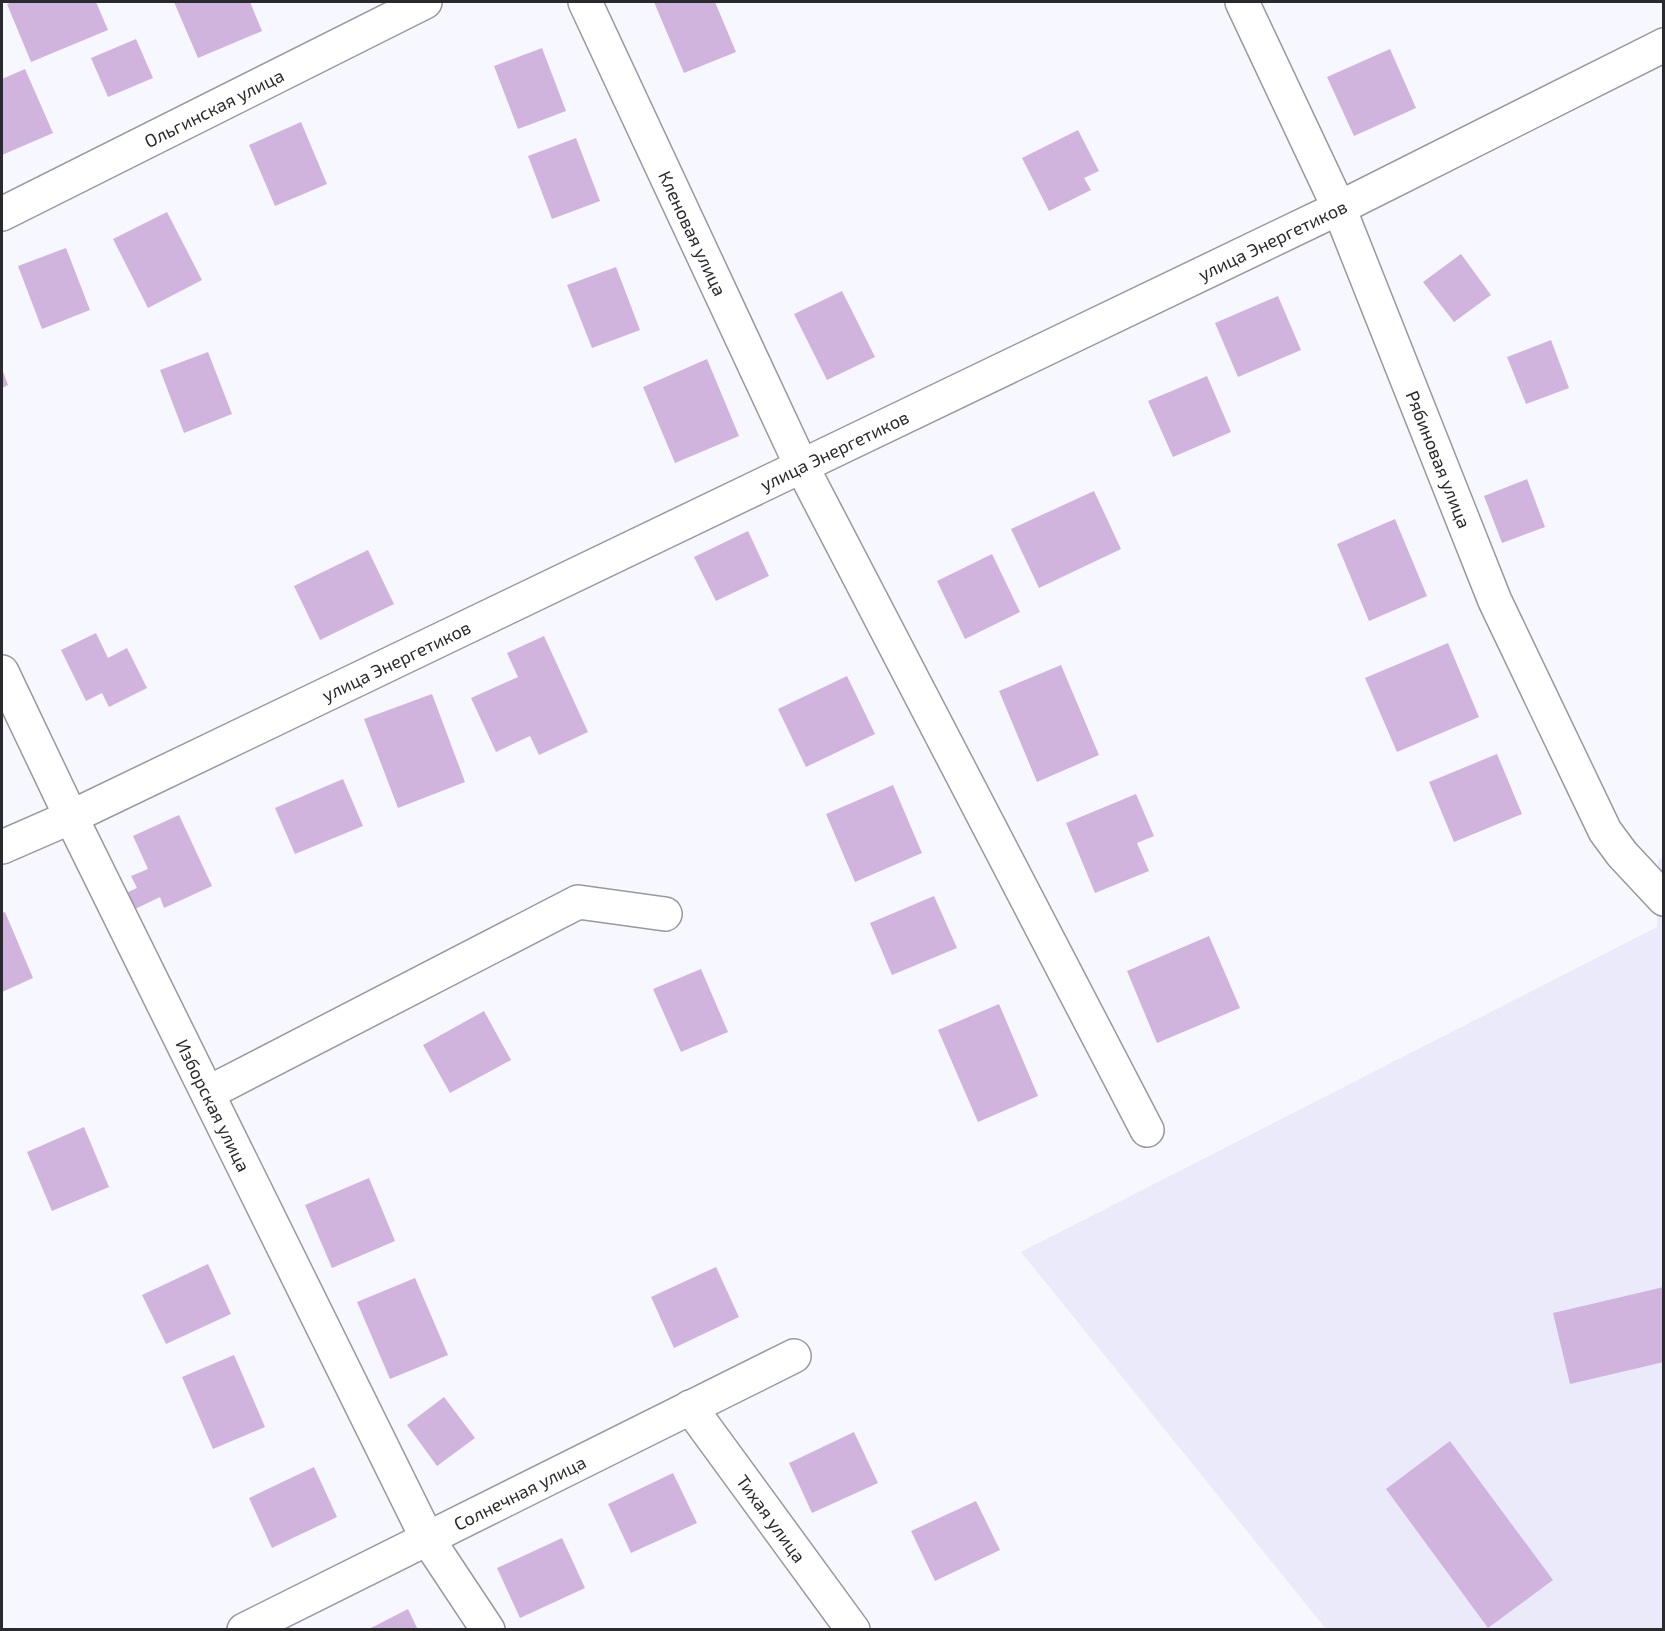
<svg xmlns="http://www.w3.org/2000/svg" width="1665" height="1631" font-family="'Exo 2',sans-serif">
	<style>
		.built { fill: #ebeafb }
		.building { fill: #d0b4de }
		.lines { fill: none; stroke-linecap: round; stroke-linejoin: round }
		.minor-casing { stroke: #9898a1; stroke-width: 36 }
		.minor { stroke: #fff; stroke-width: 33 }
		.labels { text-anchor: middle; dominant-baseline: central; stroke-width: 4.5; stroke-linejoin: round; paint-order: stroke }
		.street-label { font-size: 18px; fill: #2a2a2e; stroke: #f7f7ff }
	</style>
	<rect width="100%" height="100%" fill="#f7f7ff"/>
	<!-- built -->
	<path class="built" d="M1663 857V1629H1326L1021 1252 1657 927 1658 861Z"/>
	<!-- building -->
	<path class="building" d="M12 2H96L108 30 31 62 7 4Z
		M174 2H250L262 31 198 58Z
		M654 2H715L736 52 684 73Z
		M136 39 153 78 108 97 91 58Z
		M542 48 566 111 518 129 494 66Z
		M1390 49 1416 108 1354 136 1327 77Z
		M25 69 53 133 2 155V79Z
		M301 122 327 184 275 206 249 145Z
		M1078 130 1099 171 1084 178 1091 190 1049 211 1022 158Z
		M576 138 600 201 552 219 528 156Z
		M167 212 202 280 148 308 113 239Z
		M66 248 90 310 42 329 18 266Z
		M1461 254 1491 295 1454 322 1423 282Z
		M616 267 640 330 592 348 567 285Z
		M842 291 875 357 827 380 794 314Z
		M1278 296 1301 350 1238 377 1215 323Z
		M1551 340 1569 388 1526 404 1507 357Z
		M208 352 232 414 184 433 160 370Z
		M707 359 739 436 675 463 643 387Z
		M2 369 8 385 2 388Z
		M1207 376 1231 432 1173 457 1148 401Z
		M1527 479 1545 527 1502 543 1484 496Z
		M1094 491 1121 549 1039 588 1011 529Z
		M1395 519 1427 596 1369 621 1337 544Z
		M748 531 769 576 716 601 694 557Z
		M368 550 394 604 320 640 294 586Z
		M992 554 1020 612 965 639 937 581Z
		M96 633 108 658 127 648 147 688 109 707 102 693 86 701 61 650Z
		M544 636 588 732 539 755 530 736 496 752 471 698 518 677 507 653Z
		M1448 643 1479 717 1397 752 1365 678Z
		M1061 665 1099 755 1037 782 999 691Z
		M847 676 875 734 806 767 778 709Z
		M432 694 465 782 398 808 364 719Z
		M1497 754 1522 814 1454 842 1429 782Z
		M343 779 363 826 295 854 275 808Z
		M893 785 922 853 855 882 826 814Z
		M1136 794 1154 836 1137 843 1149 871 1095 893 1066 823Z
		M179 815 212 886 164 908 160 897 135 909 128 892 137 888 131 876 148 869 133 836Z
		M934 896 957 948 892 975 870 923Z
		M5 912 33 978 2 992V913Z
		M1209 936 1240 1008 1157 1043 1127 971Z
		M701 969 728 1032 681 1052 653 989Z
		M999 1004 1038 1096 978 1122 938 1030Z
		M484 1011 511 1060 450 1093 423 1045Z
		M84 1127 109 1187 52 1211 27 1152Z
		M369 1178 395 1241 332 1268 305 1205Z
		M208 1264 231 1314 166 1344 142 1295Z
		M716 1267 739 1317 674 1348 651 1297Z
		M415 1278 448 1355 390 1379 357 1302Z
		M1664 1287V1362L1570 1384 1553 1313Z
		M234 1355 265 1427 213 1449 182 1377Z
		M444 1397 475 1438 437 1466 407 1425Z
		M854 1432 878 1483 812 1513 789 1463Z
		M1450 1441 1553 1580 1488 1628 1386 1489Z
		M314 1467 337 1517 272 1548 249 1498Z
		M673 1473 697 1523 631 1553 608 1504Z
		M976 1501 1000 1550 935 1581 911 1531Z
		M562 1538 585 1588 520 1618 497 1568Z
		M408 1609 418 1630H367Z"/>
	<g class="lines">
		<defs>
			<g id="minor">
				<path id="s1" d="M585 2 801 465 1147 1130"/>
				<path id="s2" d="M1242 2 1339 208 1495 601 1605 831 1622 854 1664 899"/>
				<path id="s3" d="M2 214 425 2"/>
				<path id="s4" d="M2 672 71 817 427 1538 488 1630"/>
				<path id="s5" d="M2 847 71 817 1339 208 1664 45"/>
				<path d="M208 1093 578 902 665 914"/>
				<path id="s6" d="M690 1407 853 1630"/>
				<path id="s7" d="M244 1630 794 1356"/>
			</g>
		</defs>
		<!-- minor casing -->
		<use href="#minor" class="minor-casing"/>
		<!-- minor -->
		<use href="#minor" class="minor"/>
	</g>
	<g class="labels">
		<!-- street labels -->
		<g class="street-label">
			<text stroke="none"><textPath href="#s3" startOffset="237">Ольгинская улица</textPath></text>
			<text stroke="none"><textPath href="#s1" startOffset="255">Кленовая улица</textPath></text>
			<text stroke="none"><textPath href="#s5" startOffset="1408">улица Энергетиков</textPath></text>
			<text stroke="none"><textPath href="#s5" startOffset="922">улица Энергетиков</textPath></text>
			<text stroke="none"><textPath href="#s2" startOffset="498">Рябиновая улица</textPath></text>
			<text stroke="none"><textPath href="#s5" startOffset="436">улица Энергетиков</textPath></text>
			<text stroke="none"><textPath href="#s4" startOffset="482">Изборская улица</textPath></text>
			<text stroke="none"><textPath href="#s7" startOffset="308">Солнечная улица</textPath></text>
			<text stroke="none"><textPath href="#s6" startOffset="138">Тихая улица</textPath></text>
		</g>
	</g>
	<!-- border -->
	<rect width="1665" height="1631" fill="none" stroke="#2a2a2e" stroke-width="6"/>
</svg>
